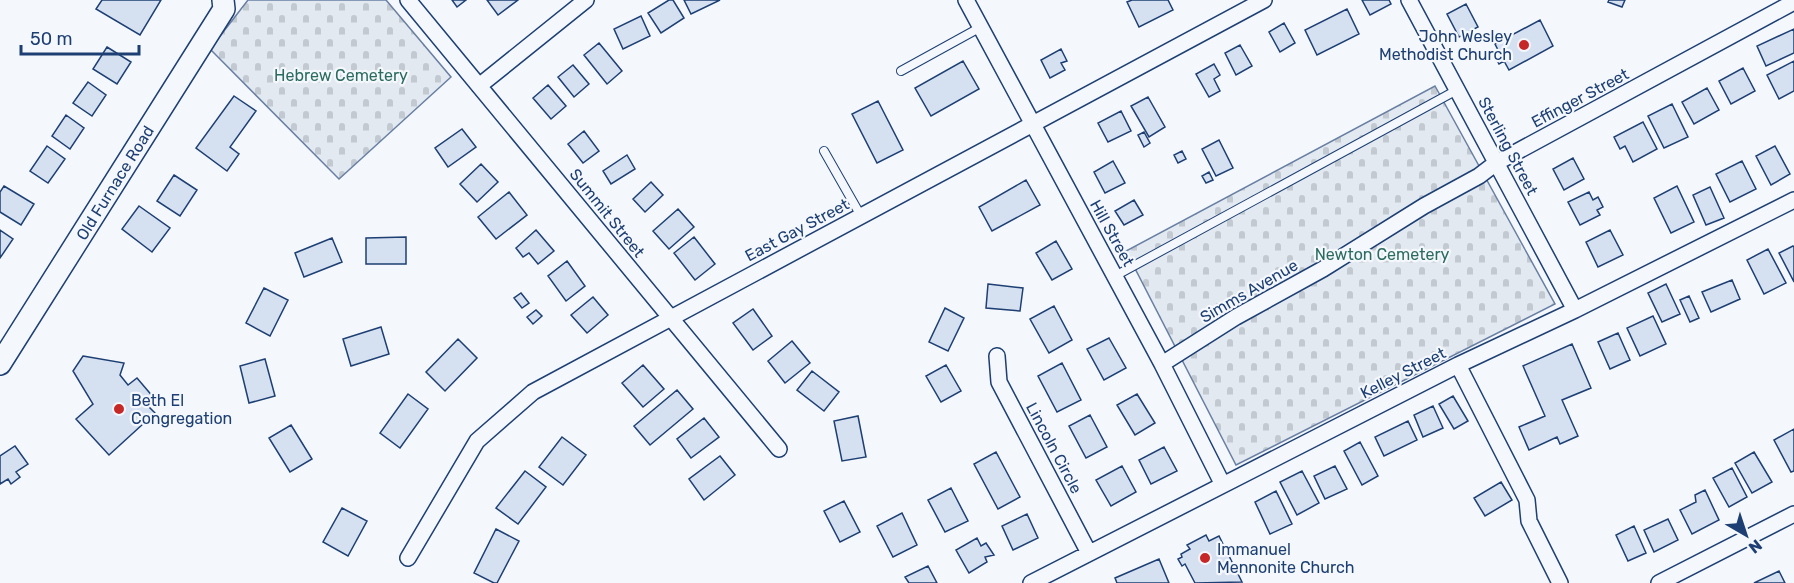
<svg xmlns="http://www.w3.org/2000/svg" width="1794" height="583" font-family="Rubik,sans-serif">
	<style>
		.cemetery { fill: url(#cemetery-stones); stroke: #687fa3; stroke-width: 1.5 }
		.building { fill: #d5e0f0; stroke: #1d3f73; stroke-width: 1.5 }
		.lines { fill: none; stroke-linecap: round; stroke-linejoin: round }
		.lane-casing { stroke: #1d3f73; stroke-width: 10 }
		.street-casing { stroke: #1d3f73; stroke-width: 18 }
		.secondary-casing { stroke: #1d3f73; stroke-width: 24 }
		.lane { stroke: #f4f7fb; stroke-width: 8 }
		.street { stroke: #f4f7fb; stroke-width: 15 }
		.secondary { stroke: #f4f7fb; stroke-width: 21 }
		.poi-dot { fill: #c62828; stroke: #f4f7fb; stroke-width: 2 }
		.labels { text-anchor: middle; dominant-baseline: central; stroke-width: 4.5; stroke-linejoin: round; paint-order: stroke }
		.poi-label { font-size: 16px; fill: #1d3f73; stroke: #f4f7fb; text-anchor: start }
		.park-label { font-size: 16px; fill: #2c6c60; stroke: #f4f7fb }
		.street-label { font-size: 16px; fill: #1d3f73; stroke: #f4f7fb }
	</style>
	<defs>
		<pattern id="cemetery-stones" width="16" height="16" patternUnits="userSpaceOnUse" patternTransform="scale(1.5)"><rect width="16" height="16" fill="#e3e9f0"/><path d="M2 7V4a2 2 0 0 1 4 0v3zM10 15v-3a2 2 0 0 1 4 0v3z" fill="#c2c9d1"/></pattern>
	</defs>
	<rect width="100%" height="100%" fill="#f4f7fb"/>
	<!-- cemetery -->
	<path class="cemetery" d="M248 0H386L451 77 339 179 210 49Z
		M1435 86 1555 304 1236 465 1126 251Z"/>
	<!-- building -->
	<path class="building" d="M102 0H161L140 35 96 9Z
		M452 0H466L457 7Z
		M487 0H518L498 15Z
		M669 0H673L684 18 661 33 648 13Z
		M684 0H720L691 14Z
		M1132 0H1168L1173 10 1139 27 1127 2Z
		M1362 0H1389L1391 4 1370 15Z
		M1609 0H1625L1622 7 1608 2Z
		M1466 4 1478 27 1459 37 1447 14Z
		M1347 9 1359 34 1317 55 1305 30Z
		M641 16 650 36 623 49 614 29Z
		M1540 20 1553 46 1509 70 1504 61 1499 64 1494 55 1499 52 1495 44Z
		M1284 23 1295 43 1280 52 1269 32Z
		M1794 29V53L1766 66 1757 46Z
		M599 43 622 71 607 84 584 55Z
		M1240 45 1252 66 1236 75 1225 53Z
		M107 47 131 62 117 84 93 69Z
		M1061 49 1067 61 1061 63 1065 70 1050 78 1041 60Z
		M963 61 979 89 931 116 915 88Z
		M1794 61V91L1779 99 1767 75Z
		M1214 64 1220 75 1214 79 1220 91 1209 97 1196 74Z
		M573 65 589 84 574 97 558 77Z
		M1743 68 1755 91 1731 104 1719 81Z
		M88 82 106 95 92 116 73 103Z
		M548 85 566 106 551 119 533 98Z
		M1707 88 1719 110 1694 124 1682 102Z
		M234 96 256 111 230 147 239 154 227 171 196 148Z
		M1148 97 1165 127 1149 137 1131 106Z
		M878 101 903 150 877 163 852 114Z
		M1672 104 1688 137 1664 148 1648 116Z
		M1121 111 1131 131 1108 142 1098 123Z
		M66 115 84 128 70 149 52 136Z
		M1643 122 1657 149 1633 162 1625 146 1620 149 1614 137Z
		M462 129 476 147 448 167 435 148Z
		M584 131 599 151 583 163 568 144Z
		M1144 132 1150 143 1144 147 1138 135Z
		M1219 140 1233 168 1216 176 1202 149Z
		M47 146 65 159 48 183 30 171Z
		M1775 146 1790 174 1771 185 1756 156Z
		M1182 151 1186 159 1178 163 1174 155Z
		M627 155 635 169 611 184 603 171Z
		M1573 158 1584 179 1564 190 1553 169Z
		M1113 161 1125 183 1105 193 1094 172Z
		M1742 161 1756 189 1730 202 1716 174Z
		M481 164 498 182 477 202 460 184Z
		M1209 172 1213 180 1206 183 1202 176Z
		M174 175 197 190 180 216 157 201Z
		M1026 180 1040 205 992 231 979 207Z
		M651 182 663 195 645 212 633 199Z
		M4 186 34 204 21 225 0 212V192Z
		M1677 186 1694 222 1671 233 1654 198Z
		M1710 187 1724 218 1706 225 1693 195Z
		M509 192 527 215 496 239 478 217Z
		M1589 192 1593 200 1598 197 1603 207 1597 210 1600 215 1580 225 1568 202Z
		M1134 200 1143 215 1124 225 1115 211Z
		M139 206 170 228 152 252 122 229Z
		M678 209 694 227 669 249 653 231Z
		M0 230 13 239 0 258Z
		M536 230 554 251 538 264 529 253 523 257 516 248Z
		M1610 230 1623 255 1598 267 1586 242Z
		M406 237V264H366V238Z
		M694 237 715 264 695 280 674 253Z
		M332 238 342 262 304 277 295 253Z
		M1056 241 1072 269 1052 280 1036 253Z
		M1793 246 1794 247V282L1779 253Z
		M1768 249 1786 283 1764 294 1747 260Z
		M567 261 585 286 566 301 548 276Z
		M1732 280 1740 299 1711 312 1702 292Z
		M988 284 1023 288 1020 311 986 308Z
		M1666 284 1680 314 1662 322 1648 293Z
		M264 288 288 300 270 336 246 323Z
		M521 293 529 303 522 308 514 298Z
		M1689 296 1699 318 1690 322 1680 300Z
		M593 297 608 315 587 333 571 315Z
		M1054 306 1072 340 1049 353 1030 319Z
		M945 308 964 318 948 351 929 342Z
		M753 309 772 336 753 350 733 323Z
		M536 310 542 316 533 324 527 317Z
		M1653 316 1666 344 1640 356 1627 328Z
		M381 327 389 354 351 366 343 339Z
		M1618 333 1630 360 1610 369 1598 342Z
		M1109 338 1126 368 1104 380 1087 349Z
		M458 339 477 358 445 391 426 372Z
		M792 341 810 363 785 383 768 361Z
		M1572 344 1591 388 1562 400 1578 436 1560 444 1557 437 1529 450 1519 427 1545 416 1523 366Z
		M83 356 124 363 120 375 128 385 137 378 154 398 147 405 155 413 109 455 76 419 93 404 73 371Z
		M265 359 275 396 249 403 240 366Z
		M1062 363 1081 400 1057 412 1038 376Z
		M643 365 664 389 643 407 622 383Z
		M946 365 961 391 941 402 926 376Z
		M812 371 839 392 824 411 797 390Z
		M677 390 693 409 650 445 634 426Z
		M408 394 428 409 400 448 380 433Z
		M1137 394 1155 423 1135 435 1117 405Z
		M1453 396 1468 421 1454 429 1439 404Z
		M1433 406 1443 428 1423 437 1414 415Z
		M1090 415 1107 447 1086 458 1069 426Z
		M858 416 866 457 842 461 834 421Z
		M704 418 719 437 691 458 677 439Z
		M1408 421 1417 440 1384 456 1375 437Z
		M291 425 312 459 290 472 269 438Z
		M1794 429V471L1791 472 1774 440Z
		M562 437 586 455 563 485 539 467Z
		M1360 442 1378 476 1362 485 1344 451Z
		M15 446 28 464 16 472 20 477 11 484 8 479 0 484V456Z
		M1164 447 1177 471 1151 484 1139 460Z
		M996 452 1020 497 998 509 974 464Z
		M1754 452 1772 482 1752 493 1735 463Z
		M720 456 735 475 704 500 689 479Z
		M1122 466 1136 492 1111 506 1096 480Z
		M1335 466 1347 489 1325 499 1314 476Z
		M1732 468 1747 497 1729 507 1713 478Z
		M525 471 546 487 518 524 496 508Z
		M1302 471 1319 503 1297 515 1280 482Z
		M1501 482 1512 500 1485 516 1474 498Z
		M951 488 968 521 945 532 928 500Z
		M1705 490 1719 520 1692 534 1680 510 1696 502 1695 495Z
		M1276 491 1292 524 1270 534 1255 502Z
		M844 501 860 532 840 542 824 511Z
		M342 508 367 521 348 556 323 542Z
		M902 513 917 545 893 557 877 526Z
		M1027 514 1038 538 1013 550 1002 526Z
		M1668 519 1678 540 1654 552 1644 530Z
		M1634 526 1646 553 1628 561 1616 535Z
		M496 529 519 541 497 583H494L474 573Z
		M1206 535 1209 541 1219 536 1242 582 1195 583 1185 564 1182 566 1178 559 1182 557 1181 554 1190 549 1187 545Z
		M977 538 981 546 986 543 994 555 985 557 987 562 969 573 956 550Z
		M1159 559 1169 583H1117L1115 578Z
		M928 566 937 583H909L905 577Z
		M1779 571 1785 583H1754Z"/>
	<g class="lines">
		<defs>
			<path id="lane" d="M901 71 981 27
				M824 151 861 216
				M1115 276 1457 90"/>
			<path id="street" d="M408 0 779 449
				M966 0 1162 364 1223 485
				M1409 0 1575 310
				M479 86 586 0
				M997 356 999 382 1089 553
				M1162 364 1236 317 1323 269 1424 206 1479 176 1496 163 1794 2
				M1458 365 1527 500 1529 521 1560 583
				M408 558 477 441 533 392 1264 0
				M1031 583 1458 365 1575 310 1794 200
				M1659 583 1794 514"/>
			<path id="secondary" d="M0 364 224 9 223 0"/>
		</defs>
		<!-- lane casing -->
		<use href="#lane" class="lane-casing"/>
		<!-- street casing -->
		<use href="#street" class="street-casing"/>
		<!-- secondary casing -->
		<use href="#secondary" class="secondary-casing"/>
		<!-- lane -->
		<use href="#lane" class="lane"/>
		<!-- street -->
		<use href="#street" class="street"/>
		<!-- secondary -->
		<use href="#secondary" class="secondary"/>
	</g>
	<!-- markers -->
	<g class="poi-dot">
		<circle cx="1524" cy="45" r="6"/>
		<circle cx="119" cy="409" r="6"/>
		<circle cx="1205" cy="558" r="6"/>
	</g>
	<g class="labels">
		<!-- poi labels -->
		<g class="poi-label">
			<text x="1512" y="36" text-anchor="end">John Wesley<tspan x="1512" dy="18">Methodist Church</tspan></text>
			<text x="131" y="400">Beth El<tspan x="131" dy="18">Congregation</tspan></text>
			<text x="1217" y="549">Immanuel<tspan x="1217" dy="18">Mennonite Church</tspan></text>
		</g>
		<!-- park labels -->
		<g class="park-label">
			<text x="341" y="75">Hebrew Cemetery</text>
			<text x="1382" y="254">Newton Cemetery</text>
		</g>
		<!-- street labels -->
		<g class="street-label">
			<text transform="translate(1580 98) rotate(-28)">Effinger Street</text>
			<text transform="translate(1508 146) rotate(62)">Sterling Street</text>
			<text transform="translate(115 183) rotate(-58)">Old Furnace Road</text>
			<text transform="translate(607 213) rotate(51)">Summit Street</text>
			<text transform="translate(797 230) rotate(-28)">East Gay Street</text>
			<text transform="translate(1112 233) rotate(61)">Hill Street</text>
			<text transform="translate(1249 291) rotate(-30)">Simms Avenue</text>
			<text transform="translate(1403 373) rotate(-27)">Kelley Street</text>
			<text transform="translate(1054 448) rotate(62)">Lincoln Circle</text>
		</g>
	</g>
	<!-- north arrow -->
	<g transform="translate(1746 535) rotate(141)" stroke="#f4f7fb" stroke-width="4.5" paint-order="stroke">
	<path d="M0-4.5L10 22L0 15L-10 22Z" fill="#1d3f73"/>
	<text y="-9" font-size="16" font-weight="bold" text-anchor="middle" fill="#1d3f73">N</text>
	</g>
	<!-- scale -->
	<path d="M21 45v9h118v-9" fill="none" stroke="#1d3f73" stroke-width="3"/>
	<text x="30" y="45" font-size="18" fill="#1d3f73" stroke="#f4f7fb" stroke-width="4.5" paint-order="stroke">50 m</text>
</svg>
